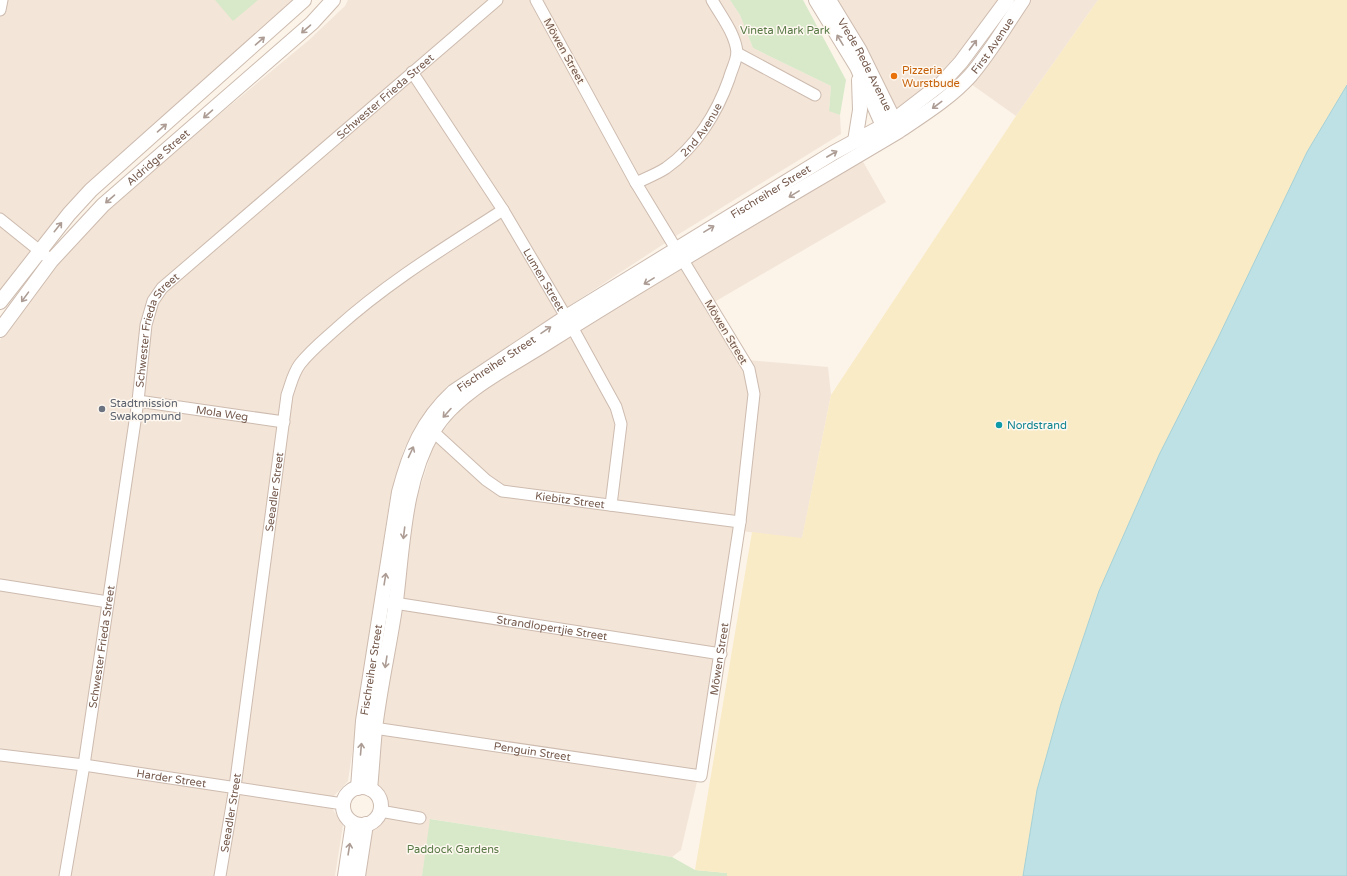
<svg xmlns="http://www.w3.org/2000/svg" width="1347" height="876" font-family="'Varela Round',sans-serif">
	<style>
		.residential { fill: #f3e5d8 }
		.green { fill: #d7e9c8 }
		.sand { fill: #f9ebc6 }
		.water { fill: #bee1e5; stroke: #a5d1d6 }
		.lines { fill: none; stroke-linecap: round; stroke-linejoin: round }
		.minor-casing { stroke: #cdbbaf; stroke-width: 13 }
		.tertiary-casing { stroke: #cdbbaf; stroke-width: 16 }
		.minor { stroke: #fff; stroke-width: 11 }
		.tertiary { stroke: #fff; stroke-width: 14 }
		.oneway { stroke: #ac9c94 }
		.food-dot { fill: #e8710a; stroke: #fef8f0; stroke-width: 1.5 }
		.worship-dot { fill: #6b7280; stroke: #fef8f0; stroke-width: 1.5 }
		.culture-dot { fill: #0f9aa8; stroke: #fef8f0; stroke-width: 1.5 }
		.labels { text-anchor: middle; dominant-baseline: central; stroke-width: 3; stroke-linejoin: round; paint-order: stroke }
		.park-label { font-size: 11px; fill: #587a46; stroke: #fef8f0 }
		.street-label { font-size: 11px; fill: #755a4d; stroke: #fef8f0 }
		.food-label { font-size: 11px; fill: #c56008; stroke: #fef8f0; text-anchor: start }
		.worship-label { font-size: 11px; fill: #5b616d; stroke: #fef8f0; text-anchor: start }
		.culture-label { font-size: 11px; fill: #0d838f; stroke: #fef8f0; text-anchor: start }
	</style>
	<rect width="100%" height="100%" fill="#fcf4e9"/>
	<!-- residential -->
	<path class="residential" d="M0 0H295L97 176 30 252 0 291Z
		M348 0H730L740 15 753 48 831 86 829 110 840 115 841 134 679 234 447 386 422 418 404 449 390 498 348 781 334 796 332 808 343 825 335 876H0V340L55 266 105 209 309 40 345 6Z
		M833 0H998L955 59 936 80 896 111Z
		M1029 0H1098L1016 116 971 84Z
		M862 160 886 202 704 308 736 359 828 367 831 395 802 539 735 530 700 769 681 850 672 857 431 819 422 876H361L369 829 381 816 382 803 370 783 414 506 435 442 464 403 678 269Z"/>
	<!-- green -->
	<path class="green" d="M215 0H258L233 21Z
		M730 0H803L846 80 840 115 829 111 831 86 753 48 740 15Z
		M430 819 672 857 695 870 727 873V876H422Z"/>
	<!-- sand -->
	<path class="sand" d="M1098 0H1347V85L1307 152 1218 338 1159 455 1099 591 1061 704 1037 790 1023 876H727V873L695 870 752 532 802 538 831 395 1016 116Z"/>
	<!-- water -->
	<path class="water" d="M1347 85V876H1023L1037 790 1061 704 1099 591 1159 455 1218 338 1307 152Z"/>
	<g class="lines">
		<defs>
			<g id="minor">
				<path d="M0 10 2 0"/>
				<path d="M737 53 815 95"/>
				<path id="s1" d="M412 72 503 210 572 327 616 407 621 424 611 505"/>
				<path id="s2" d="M636 183C646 178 657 174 666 168 696 147 717 113 729 79 731 71 737 60 737 52 735 33 721 16 712 0"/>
				<path d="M0 219 46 256"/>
				<path id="s3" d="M138 401 284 422"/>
				<path id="s4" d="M427 426 486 480 502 491 740 522"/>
				<path d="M0 585 108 602"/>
				<path id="s5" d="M388 602 721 654"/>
				<path id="s6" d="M367 727 701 776 740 522 754 394 749 369 636 183 536 0"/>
				<path id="s7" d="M0 755 84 765 343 804"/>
				<path d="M380 811 420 818"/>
				<path id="s8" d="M65 876 84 765 138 401 146 325 153 301 162 288 497 0"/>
				<path id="s9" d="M220 876 235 787 287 395C291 384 293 373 300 364 311 350 325 339 337 328 388 282 446 247 503 210"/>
			</g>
			<g id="tertiary">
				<path d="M816 0 857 67 887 135"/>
				<path id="s10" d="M829 0 860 51 898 128"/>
				<path d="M855 141 860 110 859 80"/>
				<path d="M0 302 69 214 91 190 304 0"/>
				<path id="s11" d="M0 330 51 261 103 205 312 23 333 0"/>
				<circle cx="362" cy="806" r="19"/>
				<path id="s12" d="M358 788 363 721 399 492C410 451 422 421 453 392L566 317 833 153 894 120 942 83 961 62 1007 0"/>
				<path id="s13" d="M370 789C372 769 373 749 375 729 380 686 390 644 396 601 403 544 404 481 434 430 456 392 513 365 550 341 665 268 783 200 899 131 924 114 950 98 970 76 990 53 1006 25 1023 0"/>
				<path d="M345 876 353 823"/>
				<path d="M358 876 366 824"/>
			</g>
		</defs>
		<!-- minor casing -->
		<use href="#minor" class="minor-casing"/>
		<!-- tertiary casing -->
		<use href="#tertiary" class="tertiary-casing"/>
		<!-- minor -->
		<use href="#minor" class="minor"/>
		<!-- tertiary -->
		<use href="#tertiary" class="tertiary"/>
	</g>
	<!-- one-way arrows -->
	<defs><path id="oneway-shaft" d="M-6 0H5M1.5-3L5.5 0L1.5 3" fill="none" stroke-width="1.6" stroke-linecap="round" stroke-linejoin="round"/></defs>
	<g class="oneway">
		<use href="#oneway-shaft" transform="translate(306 29) rotate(139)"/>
		<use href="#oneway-shaft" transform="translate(840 40) rotate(-121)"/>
		<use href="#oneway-shaft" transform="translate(260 41) rotate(-41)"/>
		<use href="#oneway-shaft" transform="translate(973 45) rotate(-53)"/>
		<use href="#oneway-shaft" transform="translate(937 105) rotate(143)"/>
		<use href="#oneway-shaft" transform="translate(208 114) rotate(139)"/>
		<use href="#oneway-shaft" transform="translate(162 128) rotate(-41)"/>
		<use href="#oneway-shaft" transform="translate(832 154) rotate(-30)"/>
		<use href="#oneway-shaft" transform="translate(794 194) rotate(149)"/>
		<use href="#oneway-shaft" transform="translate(110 199) rotate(139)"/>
		<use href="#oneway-shaft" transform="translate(58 227) rotate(-51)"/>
		<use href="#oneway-shaft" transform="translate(709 229) rotate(-31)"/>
		<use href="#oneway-shaft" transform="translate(649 281) rotate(149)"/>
		<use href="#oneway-shaft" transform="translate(25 297) rotate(126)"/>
		<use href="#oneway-shaft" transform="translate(546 330) rotate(-34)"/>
		<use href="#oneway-shaft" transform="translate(447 413) rotate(132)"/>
		<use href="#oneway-shaft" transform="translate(411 452) rotate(-65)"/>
		<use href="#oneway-shaft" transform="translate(404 533) rotate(97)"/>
		<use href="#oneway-shaft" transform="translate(385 579) rotate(-81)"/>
		<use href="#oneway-shaft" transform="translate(386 662) rotate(99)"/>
		<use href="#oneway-shaft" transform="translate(361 749) rotate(-85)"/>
		<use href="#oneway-shaft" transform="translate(349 849) rotate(-81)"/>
	</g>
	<!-- markers -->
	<circle class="food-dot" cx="894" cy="76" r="4"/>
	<circle class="worship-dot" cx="102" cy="409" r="4"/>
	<circle class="culture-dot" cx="999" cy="425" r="4"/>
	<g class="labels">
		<!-- park labels -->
		<g class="park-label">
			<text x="785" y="30">Vineta Mark Park</text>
			<text x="453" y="849">Paddock Gardens</text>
		</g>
		<!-- street labels -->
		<g class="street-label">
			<text stroke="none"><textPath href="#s13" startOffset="1049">First Avenue</textPath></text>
			<text transform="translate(564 51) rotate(61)">Möwen Street</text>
			<text stroke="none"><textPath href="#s10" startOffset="74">Vrede Rede Avenue</textPath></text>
			<text stroke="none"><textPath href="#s8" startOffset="892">Schwester Frieda Street</textPath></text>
			<text stroke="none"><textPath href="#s2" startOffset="86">2nd Avenue</textPath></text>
			<text stroke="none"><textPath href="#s11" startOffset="235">Aldridge Street</textPath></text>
			<text stroke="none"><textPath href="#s12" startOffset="790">Fischreiher Street</textPath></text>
			<text stroke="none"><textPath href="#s1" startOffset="246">Lumen Street</textPath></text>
			<text transform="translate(726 332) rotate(59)">Möwen Street</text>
			<text stroke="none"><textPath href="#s8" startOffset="556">Schwester Frieda Street</textPath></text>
			<text stroke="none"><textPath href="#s12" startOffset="466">Fischreiher Street</textPath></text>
			<text stroke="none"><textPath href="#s3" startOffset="85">Mola Weg</textPath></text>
			<text stroke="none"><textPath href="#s9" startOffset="388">Seeadler Street</textPath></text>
			<text stroke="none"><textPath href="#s4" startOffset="168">Kiebitz Street</textPath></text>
			<text stroke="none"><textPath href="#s5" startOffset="166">Strandlopertjie Street</textPath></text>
			<text stroke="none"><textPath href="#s8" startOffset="232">Schwester Frieda Street</textPath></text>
			<text stroke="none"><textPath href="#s6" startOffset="456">Möwen Street</textPath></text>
			<text stroke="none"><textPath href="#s12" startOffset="119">Fischreiher Street</textPath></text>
			<text stroke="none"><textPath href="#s6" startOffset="167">Penguin Street</textPath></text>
			<text stroke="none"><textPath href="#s7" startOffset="173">Harder Street</textPath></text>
			<text stroke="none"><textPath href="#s9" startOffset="64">Seeadler Street</textPath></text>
		</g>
		<!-- food labels -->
		<g class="food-label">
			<text x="902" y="70">Pizzeria<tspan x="902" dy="13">Wurstbude</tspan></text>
		</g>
		<!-- worship labels -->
		<g class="worship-label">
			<text x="110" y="403">Stadtmission<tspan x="110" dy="13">Swakopmund</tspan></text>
		</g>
		<!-- culture labels -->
		<g class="culture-label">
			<text x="1007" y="425">Nordstrand</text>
		</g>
	</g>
</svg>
